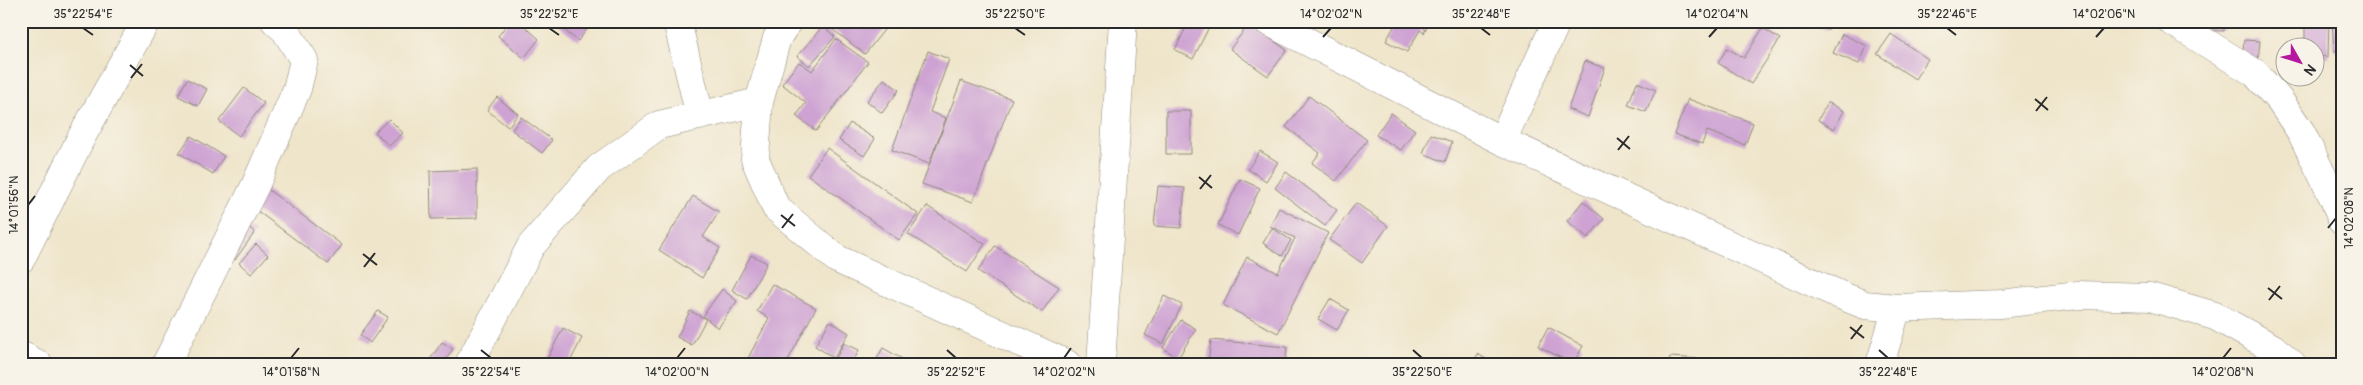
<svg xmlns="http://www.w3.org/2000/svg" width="2363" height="385" font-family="Pangolin,sans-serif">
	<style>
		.building { fill: #cea3d3 }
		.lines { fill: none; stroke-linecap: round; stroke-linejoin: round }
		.minor-casing { stroke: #8d887a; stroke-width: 29 }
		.major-casing { stroke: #8d887a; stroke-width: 29 }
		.minor { stroke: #fff; stroke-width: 28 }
		.major { stroke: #fff; stroke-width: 28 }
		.ticks { fill: none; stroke: #2b2b2b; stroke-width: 2 }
		.neatline { fill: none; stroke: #2b2b2b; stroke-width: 2 }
		.ticks-label { font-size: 12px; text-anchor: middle; fill: #2b2b2b }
	</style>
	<rect width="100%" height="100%" fill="#f7f3e8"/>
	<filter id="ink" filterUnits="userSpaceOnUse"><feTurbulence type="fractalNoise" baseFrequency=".02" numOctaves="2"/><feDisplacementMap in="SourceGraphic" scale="10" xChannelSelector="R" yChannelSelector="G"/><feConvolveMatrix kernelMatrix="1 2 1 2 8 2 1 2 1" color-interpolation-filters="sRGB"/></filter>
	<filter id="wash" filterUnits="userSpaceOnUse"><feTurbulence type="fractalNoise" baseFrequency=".0096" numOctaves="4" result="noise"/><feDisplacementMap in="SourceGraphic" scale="20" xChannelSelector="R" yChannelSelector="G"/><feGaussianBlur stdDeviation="1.12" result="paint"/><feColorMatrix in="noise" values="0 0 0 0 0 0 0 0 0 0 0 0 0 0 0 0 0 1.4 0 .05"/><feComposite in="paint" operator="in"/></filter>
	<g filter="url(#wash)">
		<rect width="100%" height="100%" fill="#efe5ca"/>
		<g id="blocks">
			<!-- building -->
			<path class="building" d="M510 21H519L539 39 524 58 498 36Z
				M552 21H593L578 41Z
				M830 21H891L865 54 827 25Z
				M1189 21H1212L1193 59 1175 50Z
				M1397 21H1430L1424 33 1420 30 1407 52 1386 41Z
				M1812 21H1832L1828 30 1811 24Z
				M2198 21H2224V31L2197 30Z
				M2305 21H2329L2328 57 2316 56V48H2305Z
				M2332 21H2342V50L2334 51Z
				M1249 24 1287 50 1268 76 1230 49Z
				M823 26 835 37 809 66 797 56Z
				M1763 28 1780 39 1751 84 1718 63 1727 48 1744 58Z
				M1842 34 1867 46 1859 64 1833 53Z
				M1891 34 1928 59 1915 79 1877 54Z
				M836 39 868 62 816 131 796 116 806 103 782 84 799 62 812 71Z
				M2244 40 2260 41 2257 73 2241 72Z
				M928 51 949 59 930 112 946 118 929 164 892 150Z
				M1585 61 1605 68 1588 117 1568 109Z
				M187 79 207 89 198 106 178 96Z
				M884 79 899 90 882 113 867 101Z
				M961 81 1012 99 973 202 922 184Z
				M1637 82 1656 90 1646 112 1628 105Z
				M244 88 264 103 239 136 219 121Z
				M1309 96 1367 140 1336 181 1312 163 1320 153 1286 127Z
				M497 97 518 114 508 127 487 110Z
				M1688 99 1753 123 1745 145 1707 131 1702 144 1674 134Z
				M1828 102 1844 111 1834 129 1818 120Z
				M1166 111H1191V154H1166Z
				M1391 113 1415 130 1401 150 1376 135Z
				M521 117 552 140 542 153 512 130Z
				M389 119 403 133 389 146 375 132Z
				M850 123 875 139 864 156 839 140Z
				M1431 134 1452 142 1445 162 1423 153Z
				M191 136 224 156 213 174 179 153Z
				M827 148 918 214 899 240 808 175Z
				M1260 151 1278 162 1266 181 1248 169Z
				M477 169V218L431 219 430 171Z
				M1286 172 1337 210 1325 226 1275 188Z
				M1240 179 1260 188 1238 235 1218 225Z
				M258 182 342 245 328 264 244 201Z
				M1158 186 1185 188 1181 228 1154 226Z
				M693 196 719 212 703 237 720 248 702 278 659 250Z
				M1583 201 1604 219 1588 238 1567 221Z
				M1356 203 1388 226 1362 263 1329 240Z
				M927 206 985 244 967 272 908 234Z
				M1279 208 1328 233 1278 333 1223 305 1247 257 1278 273 1295 238 1270 226Z
				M234 216 255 232 235 260 214 244Z
				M1272 228 1291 240 1282 256 1263 243Z
				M256 244 268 255 251 274 239 263Z
				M995 246 1059 287 1042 312 978 271Z
				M751 255 767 263 747 299 732 290Z
				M772 284 816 308 786 364H745L769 318 757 311Z
				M722 289 737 301 718 328 703 316Z
				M1164 296 1182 305 1163 344 1145 335Z
				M1330 299 1349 310 1337 330 1318 319Z
				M378 311 388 317 370 343 360 335Z
				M690 311 706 319 692 345 677 337Z
				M1181 320 1196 329 1178 358 1163 348Z
				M830 321 849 333 834 358 815 346Z
				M1548 327 1583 346 1573 364 1538 346Z
				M563 328 582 338 569 364H547L545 363Z
				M1211 340 1287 347 1285 364H1208Z
				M442 342 453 349 443 364H427Z
				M844 343 859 350 852 364H833Z
				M883 348 911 364H874Z
				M1478 354 1493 364H1472Z
				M1670 357 1701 359V364H1669Z
				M1319 358 1333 364H1317Z"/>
		</g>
	</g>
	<g filter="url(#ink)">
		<use href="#blocks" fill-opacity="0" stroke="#8d887a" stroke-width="1"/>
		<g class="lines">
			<defs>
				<path id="minor" d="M677 21 700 116
					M788 21 777 38 759 102 755 159 776 208 837 259 1067 364
					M1267 21 1502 141 1840 295 1865 305 1897 308 2000 304 2078 295 2150 297 2215 316 2273 348 2292 364
					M2171 21 2255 73 2280 101 2301 132 2334 199 2342 221
					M1502 141 1557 21
					M21 259 81 138 146 21
					M21 355 38 364
					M166 364 255 186 297 89 304 60 285 30 275 21
					M469 364 531 246 599 168 659 125 759 102
					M1880 364 1897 308"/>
				<path id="major" d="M1101 364 1123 21"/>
			</defs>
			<!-- minor casing -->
			<use href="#minor" class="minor-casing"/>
			<!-- major casing -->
			<use href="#major" class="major-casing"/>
			<!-- minor -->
			<use href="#minor" class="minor"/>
			<!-- major -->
			<use href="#major" class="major"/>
		</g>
	</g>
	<!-- ticks -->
	<path class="ticks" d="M83 28 93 35M549 28 559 35M1015 28 1025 35M1481 28 1490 35M1947 28 1956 35M1323 37 1331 28M1709 37 1717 28M2096 37 2104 28M130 65 143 76M131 78 142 64M2035 99 2048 110M2036 111 2047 97M1617 138 1630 149M1618 150 1629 136M1199 177 1212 188M1200 189 1211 175M28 205 35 196M781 215 795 226M782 228 793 214M2328 228 2336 218M363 254 377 265M364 267 375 253M2268 288 2282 299M2269 300 2280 286M1850 327 1864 338M1851 339 1862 325M481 350 491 358M947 350 956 358M1413 350 1422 358M1879 350 1888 358M291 358 299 348M677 358 685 348M1064 358 1071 348M2223 358 2231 348"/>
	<!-- margin -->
	<rect width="2363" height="385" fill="none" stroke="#f7f3e8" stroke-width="55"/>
	<!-- north arrow -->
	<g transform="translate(2300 62) rotate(129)"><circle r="24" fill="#f7f3e8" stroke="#a5a39c"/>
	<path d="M0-4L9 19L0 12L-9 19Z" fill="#b5179e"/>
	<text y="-8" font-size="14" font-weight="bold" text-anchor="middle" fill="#2b2b2b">N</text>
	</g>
	<rect x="28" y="28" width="2308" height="330" class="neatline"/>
	<g class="ticks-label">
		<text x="83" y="18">35°22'54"E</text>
		<text x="549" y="18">35°22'52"E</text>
		<text x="1015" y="18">35°22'50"E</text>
		<text x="1331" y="18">14°02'02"N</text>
		<text x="1481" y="18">35°22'48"E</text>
		<text x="1717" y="18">14°02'04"N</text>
		<text x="1947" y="18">35°22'46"E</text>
		<text x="2104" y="18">14°02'06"N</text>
		<text transform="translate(14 205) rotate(-90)" y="4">14°01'56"N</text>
		<text transform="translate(2349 218) rotate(-90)" y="4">14°02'08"N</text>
		<text x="291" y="376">14°01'58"N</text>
		<text x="491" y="376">35°22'54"E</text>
		<text x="677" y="376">14°02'00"N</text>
		<text x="956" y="376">35°22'52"E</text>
		<text x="1064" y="376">14°02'02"N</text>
		<text x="1422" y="376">35°22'50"E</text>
		<text x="1888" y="376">35°22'48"E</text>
		<text x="2223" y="376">14°02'08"N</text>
	</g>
</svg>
